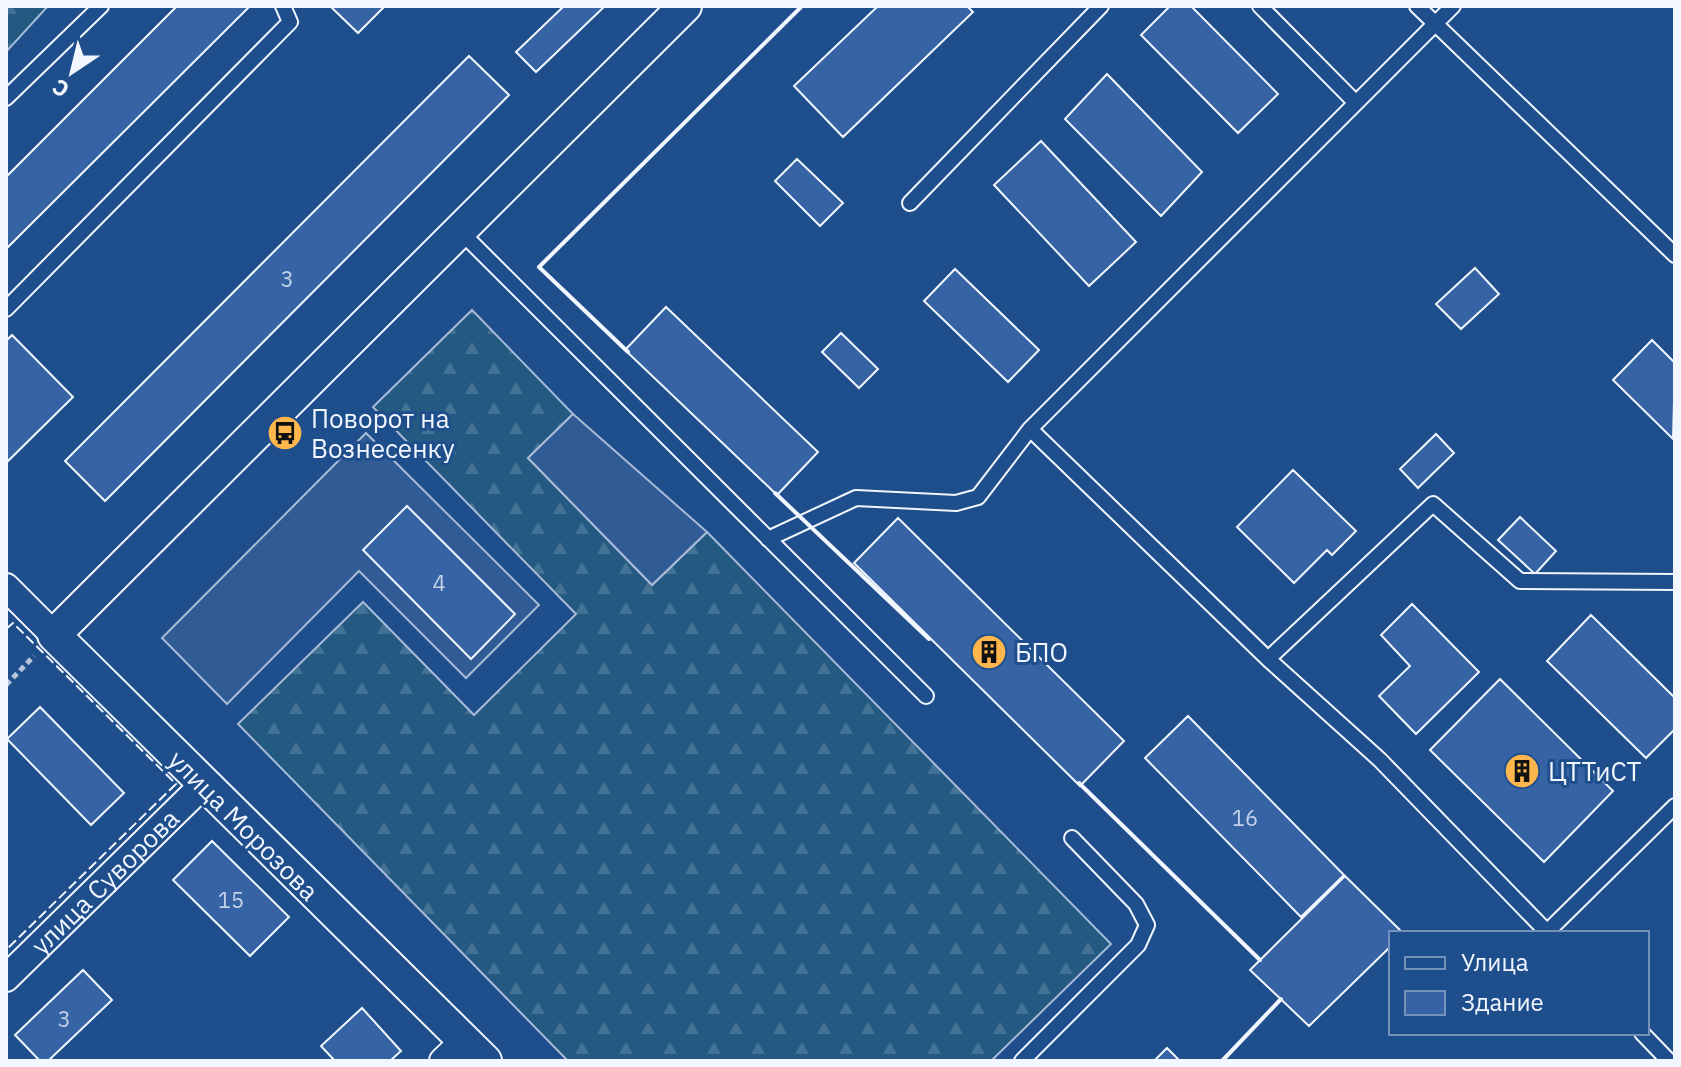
<svg xmlns="http://www.w3.org/2000/svg" width="1681" height="1067" font-family="'IBM Plex Sans',sans-serif">
	<style>
		.forest { fill: url(#forest-firs); stroke: #a8bbd7; stroke-width: 2 }
		.parking { fill: #305b95; stroke: #a8bbd7; stroke-width: 2 }
		.building { fill: #3563a3; stroke: #f2f6ff; stroke-width: 2 }
		.lines { fill: none; stroke-linecap: round; stroke-linejoin: round }
		.service-casing { stroke: #f2f6ff; stroke-width: 18 }
		.minor-casing { stroke: #f2f6ff; stroke-width: 30 }
		.tertiary-casing { stroke: #f2f6ff; stroke-width: 36 }
		.path { stroke: #b3c4dc; stroke-width: 5; stroke-dasharray: 6 4; stroke-linecap: butt }
		.service { stroke: #1f4e8c; stroke-width: 14 }
		.minor { stroke: #1f4e8c; stroke-width: 26 }
		.tertiary { stroke: #1f4e8c; stroke-width: 32 }
		.fence { stroke: #f2f6ff; stroke-width: 2; stroke-dasharray: 10 4; stroke-linecap: butt }
		.wall { stroke: #f2f6ff; stroke-width: 4 }
		.labels { text-anchor: middle; dominant-baseline: central; stroke-width: 6; stroke-linejoin: round; paint-order: stroke }
		.number-label { font-size: 22px; fill: #c3d1e8 }
		.poi-label { font-size: 26px; fill: #f2f6ff; stroke: #1f4e8c; text-anchor: start }
		.street-label { font-size: 26px; fill: #f2f6ff; stroke: #1f4e8c }
	</style>
	<defs>
		<pattern id="forest-firs" width="22" height="20" patternUnits="userSpaceOnUse" patternTransform="scale(2)"><rect width="22" height="20" fill="#245a82"/><path d="M5 1l3.5 6h-7zM16 11l3.5 6h-7z" fill="#447295"/></pattern>
	</defs>
	<rect width="100%" height="100%" fill="#1f4e8c"/>
	<!-- forest -->
	<path class="forest" d="M6 6H48L6 52Z
		M472 310 573 414 528 458 652 585 707 532 1111 944 991 1061H568L238 724 363 602 474 715 576 614 373 407Z"/>
	<!-- parking -->
	<path class="parking" d="M573 414 707 532 652 585 528 458Z
		M366 433 539 605 466 678 359 571 227 704 162 638Z"/>
	<!-- building -->
	<path class="building" d="M177 6H250L6 249V177Z
		M330 6H385L358 33Z
		M564 6H605L536 72 516 52Z
		M878 6H967L973 12 843 137 794 86Z
		M1170 6H1191L1278 94 1238 133 1141 35Z
		M469 56 509 95 105 501 65 461Z
		M1107 74 1202 172 1161 216 1065 119Z
		M1041 141 1136 242 1089 286 994 185Z
		M797 159 843 203 820 226 775 181Z
		M1475 268 1499 294 1461 329 1436 304Z
		M955 269 1039 350 1008 382 924 301Z
		M666 307 818 452 777 495 625 350Z
		M841 333 878 369 859 388 822 352Z
		M12 335 73 397 6 463V341Z
		M1652 340 1675 363 1673 439 1613 380Z
		M1436 434 1454 453 1418 488 1400 469Z
		M1293 470 1356 531 1332 555 1327 550 1294 583 1237 527Z
		M407 506 515 614 471 659 363 550Z
		M1520 517 1556 551 1535 574 1498 540Z
		M898 518 1124 741 1080 786 854 563Z
		M1412 604 1479 672 1416 734 1379 696 1410 666 1381 635Z
		M1591 615 1675 698V729L1646 758 1547 661Z
		M1500 679 1613 791 1544 862 1430 750Z
		M40 707 124 793 91 825 7 739Z
		M1188 716 1344 875 1301 917 1145 758Z
		M212 841 289 917 250 956 173 880Z
		M1345 876 1403 933H1391V946L1309 1026 1250 970Z
		M83 970 112 1000 48 1061H40L15 1035Z
		M362 1008 401 1051 390 1061H335L321 1046Z
		M1167 1048 1180 1061H1154Z"/>
	<g class="lines">
		<defs>
			<path id="service" d="M1260 6 1356 103
				M1417 6 1675 255
				M6 98 101 6
				M910 203 1101 6
				M459 230 926 696
				M6 309 290 22 283 6
				M1030 429 1268 659 1433 504 1520 581 1675 582
				M768 539 856 498 956 503 978 497 1030 429 1453 6
				M1268 659 1380 760 1548 933
				M1547 932 1675 806
				M1642 1033 1669 1061
				M1022 1061 1138 945 1147 925 1136 904 1072 838"/>
			<g id="minor">
				<path d="M6 587 54 635"/>
				<path id="s1" d="M6 978 203 785"/>
				<path d="M443 1061 464 1041"/>
			</g>
			<path id="tertiary" d="M485 1061 54 635 685 6"/>
		</defs>
		<!-- service casing -->
		<use href="#service" class="service-casing"/>
		<!-- minor casing -->
		<use href="#minor" class="minor-casing"/>
		<!-- tertiary casing -->
		<use href="#tertiary" class="tertiary-casing"/>
		<!-- path -->
		<path class="path" d="M6 685 34 656"/>
		<!-- service -->
		<use href="#service" class="service"/>
		<!-- minor -->
		<use href="#minor" class="minor"/>
		<!-- tertiary -->
		<use href="#tertiary" class="tertiary"/>
		<!-- fence -->
		<path class="fence" d="M6 629 13 623 176 784 6 950"/>
		<!-- wall -->
		<path class="wall" d="M628 352 539 267 802 6
			M775 493 929 639
			M1079 783 1260 960
			M1222 1061 1281 999"/>
	</g>
	<!-- icons -->
	<defs>
		<symbol id="bus-disc" viewBox="-11 -11 22 22"><circle r="9.5" fill="#ffb74d" stroke="#1f4e8c"/><path d="M-5-6H5V4H4V6H2V4H-2V6H-4V4H-5ZM-3.5-4V0h7V-4ZM-3.5 1.2v1.5H-2V1.2ZM2 1.2v1.5H3.5V1.2Z" fill="#111"/></symbol>
		<symbol id="building-disc" viewBox="-11 -11 22 22"><circle r="9.5" fill="#ffb74d" stroke="#1f4e8c"/><path d="M-4-6H4V6H1V3H-1V6H-4ZM-2.5-4.3h1.7v1.8h-1.7ZM.8-4.3h1.7v1.8H.8ZM-2.5-1h1.7V.8h-1.7ZM.8-1h1.7V.8H.8Z" fill="#111"/></symbol>
	</defs>
	<g fill-rule="evenodd">
		<use href="#bus-disc" x="265" y="413" width="40" height="40"/>
		<use href="#building-disc" x="969" y="632" width="40" height="40"/>
		<use href="#building-disc" x="1502" y="751" width="40" height="40"/>
	</g>
	<g class="labels">
		<!-- number labels -->
		<g class="number-label">
			<text x="287" y="278">3</text>
			<text x="439" y="582">4</text>
			<text x="1245" y="817">16</text>
			<text x="231" y="899">15</text>
			<text x="64" y="1018">3</text>
		</g>
		<!-- poi labels -->
		<g class="poi-label">
			<text x="311" y="418">Поворот на<tspan x="311" dy="30">Вознесенку</tspan></text>
			<text x="1015" y="652">БПО</text>
			<text x="1548" y="771">ЦТТиСТ</text>
		</g>
		<!-- street labels -->
		<g class="street-label">
			<text transform="translate(244 825) rotate(45)">улица Морозова</text>
			<text stroke="none"><textPath href="#s1" startOffset="138">улица Суворова</textPath></text>
		</g>
	</g>
	<!-- border -->
	<rect width="1681" height="1067" fill="none" stroke="#f2f6ff" stroke-width="16"/>
	<!-- legend -->
	<rect x="1389" y="931" width="260" height="104" fill="#1f4e8c" stroke="#7391ba" stroke-width="2"/>
	<rect x="1405" y="957" width="40" height="12" fill="#1f4e8c" stroke="#7391ba" stroke-width="2"/>
	<text x="1461" y="971" font-size="24" fill="#f2f6ff">Улица</text>
	<rect x="1405" y="991" width="40" height="24" fill="#3563a3" stroke="#7391ba" stroke-width="2"/>
	<text x="1461" y="1011" font-size="24" fill="#f2f6ff">Здание</text>
	<!-- north arrow -->
	<g transform="translate(72 72) rotate(215)" stroke="#1f4e8c" stroke-width="6" paint-order="stroke">
	<path d="M0-6L14 30L0 20L-14 30Z" fill="#f2f6ff"/>
	<text y="-12" font-size="22" font-weight="bold" text-anchor="middle" fill="#f2f6ff">С</text>
	</g>
</svg>
